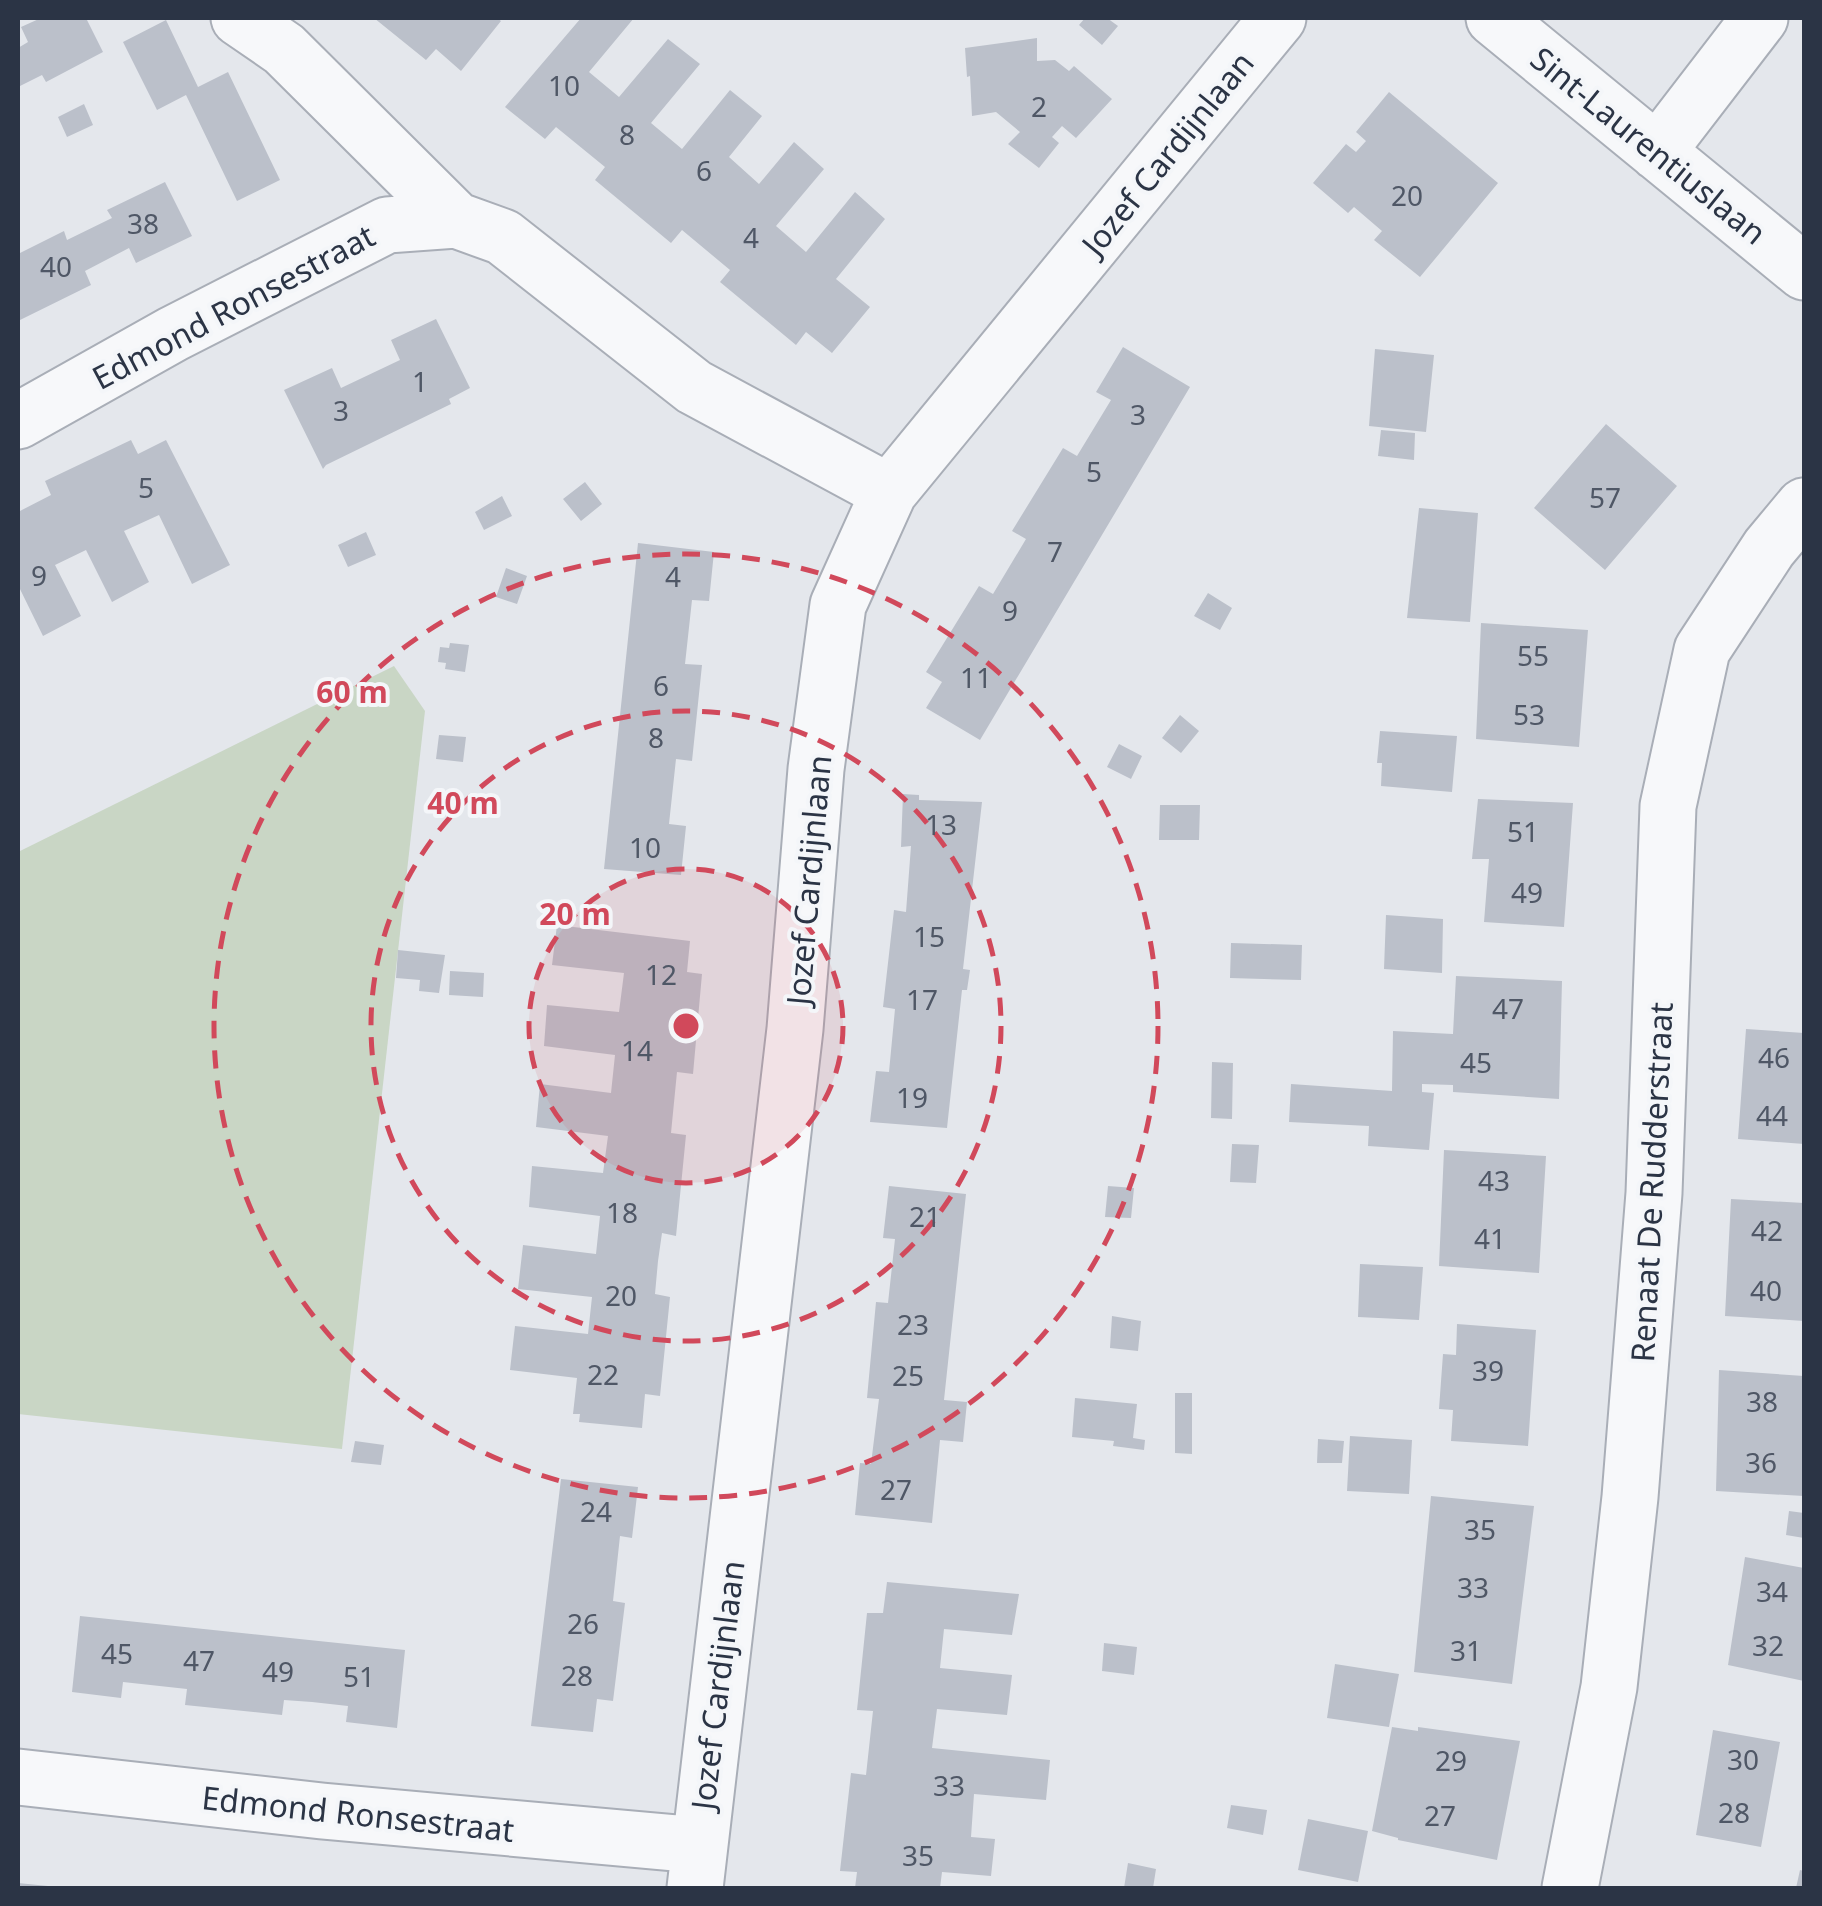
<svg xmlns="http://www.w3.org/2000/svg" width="1822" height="1906" font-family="'Noto Sans',sans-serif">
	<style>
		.green { fill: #c9d6c5 }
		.building { fill: #bbc0ca }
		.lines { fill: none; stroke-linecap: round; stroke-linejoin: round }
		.minor-casing { stroke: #a9aeb7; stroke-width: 59 }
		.minor { stroke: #f7f8fa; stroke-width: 55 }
		.ring { fill: none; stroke: #d1495b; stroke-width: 5; stroke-dasharray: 18 12 }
		.labels { text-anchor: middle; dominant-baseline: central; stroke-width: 8; stroke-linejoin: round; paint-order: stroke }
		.number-label { font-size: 28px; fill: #4f5766 }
		.street-label { font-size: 32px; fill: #2b3445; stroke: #f4f6f9 }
		.centre { fill: #d1495b; stroke: #f4f6f9; stroke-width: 5 }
		.ring-label { font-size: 30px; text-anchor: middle; font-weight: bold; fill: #d1495b; stroke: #f4f6f9; stroke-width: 8; stroke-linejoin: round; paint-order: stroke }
	</style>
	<rect width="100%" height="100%" fill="#e4e7ec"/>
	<!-- green -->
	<path class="green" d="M394 666 425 711 342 1449 18 1414V852Z"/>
	<!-- building -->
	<path class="building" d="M41 18H86L103 52 46 82 42 75 18 87V48L28 42 21 27Z
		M374 18H497L501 21 461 71 436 49 426 60Z
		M581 18H634L589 72 619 97 668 39 700 64 651 123 682 149 730 90 762 116 729 157 759 184 794 142 824 169 776 226 806 252 855 192 885 219 836 279 870 307 832 353 806 332 796 345 720 282 730 270 682 230 671 243 595 180 605 167 556 127 545 139 505 107Z
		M1085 18H1107L1118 26 1102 45 1079 25Z
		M166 20 198 87 228 72 280 180 237 201 186 95 157 110 123 42Z
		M1037 38V61L1055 60 1069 71 1074 66 1112 99 1076 138 1062 126 1052 137 1059 143 1039 168 1008 144 1020 132 996 112 972 116 970 76 967 77 965 48Z
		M1389 92 1498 183 1420 277 1374 240 1382 231 1354 207 1348 213 1313 183 1346 144 1356 152 1366 141 1356 132Z
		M84 104 93 125 67 137 58 117Z
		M165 182 192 236 136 263 129 248 85 271 91 285 18 321V254L64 231 67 240 112 218 107 210Z
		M436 319 470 388 449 399 451 404 326 465 323 469 284 390 332 368 341 388 400 360 391 340Z
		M1123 347 1190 387 980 740 926 708 942 682 926 672 979 586 993 594 1026 539 1012 531 1063 448 1077 456 1111 400 1096 392Z
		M1375 349 1434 355 1426 432 1369 426Z
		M1606 424 1677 486 1605 570 1534 508Z
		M1381 430 1415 433 1414 460 1378 456Z
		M131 440 138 454 166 440 230 565 192 584 159 515 124 531 149 582 112 602 86 550 55 565 81 616 43 636 18 585V512L51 495 45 481Z
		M585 482 602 504 581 521 563 499Z
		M502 496 512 516 484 530 475 512Z
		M1419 508 1478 513 1470 622 1407 618Z
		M366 532 376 555 348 567 338 545Z
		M638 543 714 552 709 601 692 600 685 664 702 665 692 761 676 759 669 824 686 826 681 875 604 869Z
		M506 568 527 576 517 604 496 597Z
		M1208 593 1232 608 1220 630 1194 616Z
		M1481 623 1588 630 1579 747 1476 739Z
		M450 643 469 645 465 672 445 669 446 663 438 662 440 647 449 648Z
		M1180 715 1199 731 1181 753 1162 738Z
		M1380 731 1457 736 1452 792 1381 786 1382 763H1377Z
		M439 735 466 737 463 762 436 759Z
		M1119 744 1142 756 1131 779 1107 767Z
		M903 794 919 795V800L982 802 963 969 970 970 967 990H962L947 1128 870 1122 876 1071 889 1072 895 1009 883 1007 894 910 906 912 911 846 901 847Z
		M1478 799 1573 803 1564 927 1484 922 1489 859H1472Z
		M1160 805H1200L1199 840H1159Z
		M1386 915 1443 919 1442 973 1384 969Z
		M557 925 690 941 687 972 702 974 693 1074 677 1072 671 1133 686 1135 676 1236 662 1233 658 1261 655 1294 670 1297 660 1396 645 1394 642 1428 579 1422 580 1414H573L577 1378 510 1370 515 1326 588 1334 592 1297 518 1289 523 1245 596 1254 600 1216 529 1207 532 1166 603 1173 608 1136 536 1127 540 1084 611 1093 615 1055 544 1046 547 1005 619 1012 624 973 552 965Z
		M1231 943 1302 945 1301 980 1230 978Z
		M398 950 445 955 439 993 419 991 420 980 396 978Z
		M450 971 484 973 483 997 449 995Z
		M1456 976 1562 981 1559 1099 1453 1092V1085L1422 1084V1092L1434 1093 1429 1150 1368 1146 1369 1126 1289 1122 1291 1084 1392 1091 1393 1031 1453 1034Z
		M1746 1029 1804 1033V1144L1738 1139Z
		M1212 1062 1233 1063 1232 1119 1211 1118Z
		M1232 1144 1259 1145 1256 1183 1230 1182Z
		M1444 1150 1546 1156 1539 1273 1439 1266Z
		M889 1186 966 1194 944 1400 967 1402 963 1442 940 1440 932 1523 855 1515 860 1463 871 1464 879 1399 867 1398 876 1302 888 1303 895 1239 883 1238Z
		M1108 1186 1134 1188 1131 1218 1105 1217Z
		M1731 1199 1804 1203V1321L1725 1316Z
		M1360 1264 1423 1267 1419 1320 1358 1317Z
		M1112 1316 1141 1321 1138 1351 1110 1348Z
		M1457 1324 1536 1330 1528 1446 1451 1441 1453 1410 1439 1409 1443 1354 1456 1355Z
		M1719 1370 1804 1376V1496L1716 1491Z
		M1175 1393H1192V1454L1175 1453Z
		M1075 1398 1137 1404 1133 1438 1145 1440 1144 1450 1113 1446 1114 1441 1072 1437Z
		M1350 1436 1412 1440 1409 1494 1347 1491Z
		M1318 1439 1344 1441 1342 1463H1317Z
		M355 1441 384 1445 381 1465 351 1462Z
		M561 1479 638 1487 632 1538 620 1536 613 1601 625 1603 613 1701 597 1699 593 1732 531 1726Z
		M1431 1496 1534 1506 1512 1684 1414 1672Z
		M1789 1511 1804 1513V1538L1786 1535Z
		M1745 1557 1804 1568V1681L1728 1665Z
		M887 1582 1019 1594 1012 1635 944 1629 940 1668 1012 1675 1007 1715 937 1709 932 1748 1050 1760 1046 1800 974 1794 971 1837 995 1839 991 1876 942 1872 940 1888H855L857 1872 840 1871 851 1773 866 1775 873 1711 857 1710 867 1613H883Z
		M80 1616 405 1650 397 1728 346 1722 348 1706 312 1702 284 1700 282 1715 185 1705 187 1689 123 1682 121 1698 72 1692Z
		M1104 1643 1137 1647 1134 1675 1102 1671Z
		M1335 1664 1399 1674 1389 1727 1327 1718Z
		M1392 1727 1418 1731V1727L1520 1741 1497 1860 1398 1840V1838L1372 1831Z
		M1713 1730 1780 1742 1761 1847 1696 1835Z
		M1231 1805 1267 1810 1263 1835 1227 1828Z
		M1308 1819 1368 1831 1358 1882 1298 1870Z
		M1128 1863 1156 1869 1153 1888H1124Z
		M1800 1870 1804 1871V1888H1796Z
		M18 1883 48 1886V1888H18Z"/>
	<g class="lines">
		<defs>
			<path id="minor" d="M239 18 284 49 456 220 503 237 694 387 889 492
				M1494 18 1804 272
				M1657 152 1760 18
				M18 421 173 334 387 225 456 220
				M18 1777 322 1811 698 1845
				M695 1888 795 1029 816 769 838 605 889 492 1278 18
				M1570 1888 1609 1687 1630 1497 1654 1193 1668 806 1702 650 1769 548 1804 506"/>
		</defs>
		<!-- minor casing -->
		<use href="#minor" class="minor-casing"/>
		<!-- minor -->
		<use href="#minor" class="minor"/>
	</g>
	<!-- distance rings -->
	<circle cx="686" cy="1026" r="157" fill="#d1495b" fill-opacity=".12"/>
	<g class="ring">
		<circle cx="686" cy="1026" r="157"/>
		<circle cx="686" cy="1026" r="315"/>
		<circle cx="686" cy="1026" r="472"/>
	</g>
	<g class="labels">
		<!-- number labels -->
		<g class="number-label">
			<text x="564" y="85">10</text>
			<text x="1039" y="106">2</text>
			<text x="627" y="134">8</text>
			<text x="704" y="170">6</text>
			<text x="1407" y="195">20</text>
			<text x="143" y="223">38</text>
			<text x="751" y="237">4</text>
			<text x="56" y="266">40</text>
			<text x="420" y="381">1</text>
			<text x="341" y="410">3</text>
			<text x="1138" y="414">3</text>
			<text x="1094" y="471">5</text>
			<text x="146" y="487">5</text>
			<text x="1605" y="497">57</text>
			<text x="1055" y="551">7</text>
			<text x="39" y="575">9</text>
			<text x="673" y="576">4</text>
			<text x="1010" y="610">9</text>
			<text x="1533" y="655">55</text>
			<text x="976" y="677">11</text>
			<text x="661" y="685">6</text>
			<text x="1529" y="714">53</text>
			<text x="656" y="737">8</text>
			<text x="941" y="824">13</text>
			<text x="1523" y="831">51</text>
			<text x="645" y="847">10</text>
			<text x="1527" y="892">49</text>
			<text x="929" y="936">15</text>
			<text x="661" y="974">12</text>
			<text x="922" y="999">17</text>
			<text x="1508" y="1008">47</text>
			<text x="637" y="1050">14</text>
			<text x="1774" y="1057">46</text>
			<text x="1476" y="1062">45</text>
			<text x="912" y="1097">19</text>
			<text x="1772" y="1115">44</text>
			<text x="1494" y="1180">43</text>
			<text x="622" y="1212">18</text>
			<text x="925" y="1216">21</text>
			<text x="1767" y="1230">42</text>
			<text x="1490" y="1238">41</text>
			<text x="1766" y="1290">40</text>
			<text x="621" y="1295">20</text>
			<text x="913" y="1324">23</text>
			<text x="1488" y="1370">39</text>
			<text x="603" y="1374">22</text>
			<text x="908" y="1375">25</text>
			<text x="1762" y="1401">38</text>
			<text x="1761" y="1462">36</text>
			<text x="896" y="1489">27</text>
			<text x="596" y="1511">24</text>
			<text x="1480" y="1529">35</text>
			<text x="1473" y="1587">33</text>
			<text x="1772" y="1591">34</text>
			<text x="583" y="1623">26</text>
			<text x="1768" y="1645">32</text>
			<text x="1466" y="1650">31</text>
			<text x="117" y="1653">45</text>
			<text x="199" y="1660">47</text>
			<text x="278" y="1671">49</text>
			<text x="577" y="1675">28</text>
			<text x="359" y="1676">51</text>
			<text x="1743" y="1759">30</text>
			<text x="1451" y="1760">29</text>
			<text x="949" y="1785">33</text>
			<text x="1734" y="1812">28</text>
			<text x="1440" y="1815">27</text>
			<text x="918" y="1855">35</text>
		</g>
		<!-- street labels -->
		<g class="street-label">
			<text transform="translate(1649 145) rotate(39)">Sint-Laurentiuslaan</text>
			<text transform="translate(1167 153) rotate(-51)">Jozef Cardijnlaan</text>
			<text transform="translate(233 306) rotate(-28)">Edmond Ronsestraat</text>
			<text transform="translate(808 880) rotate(-85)">Jozef Cardijnlaan</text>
			<text transform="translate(1651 1182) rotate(-87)">Renaat De Rudderstraat</text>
			<text transform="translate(717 1685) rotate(-83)">Jozef Cardijnlaan</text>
			<text transform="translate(358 1813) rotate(6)">Edmond Ronsestraat</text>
		</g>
	</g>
	<circle cx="686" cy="1026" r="15" class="centre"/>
	<g class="ring-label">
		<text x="352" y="703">60 m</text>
		<text x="463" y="814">40 m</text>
		<text x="575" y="925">20 m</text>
	</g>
	<!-- border -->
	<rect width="1822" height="1906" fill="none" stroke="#2b3445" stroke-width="40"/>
</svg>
